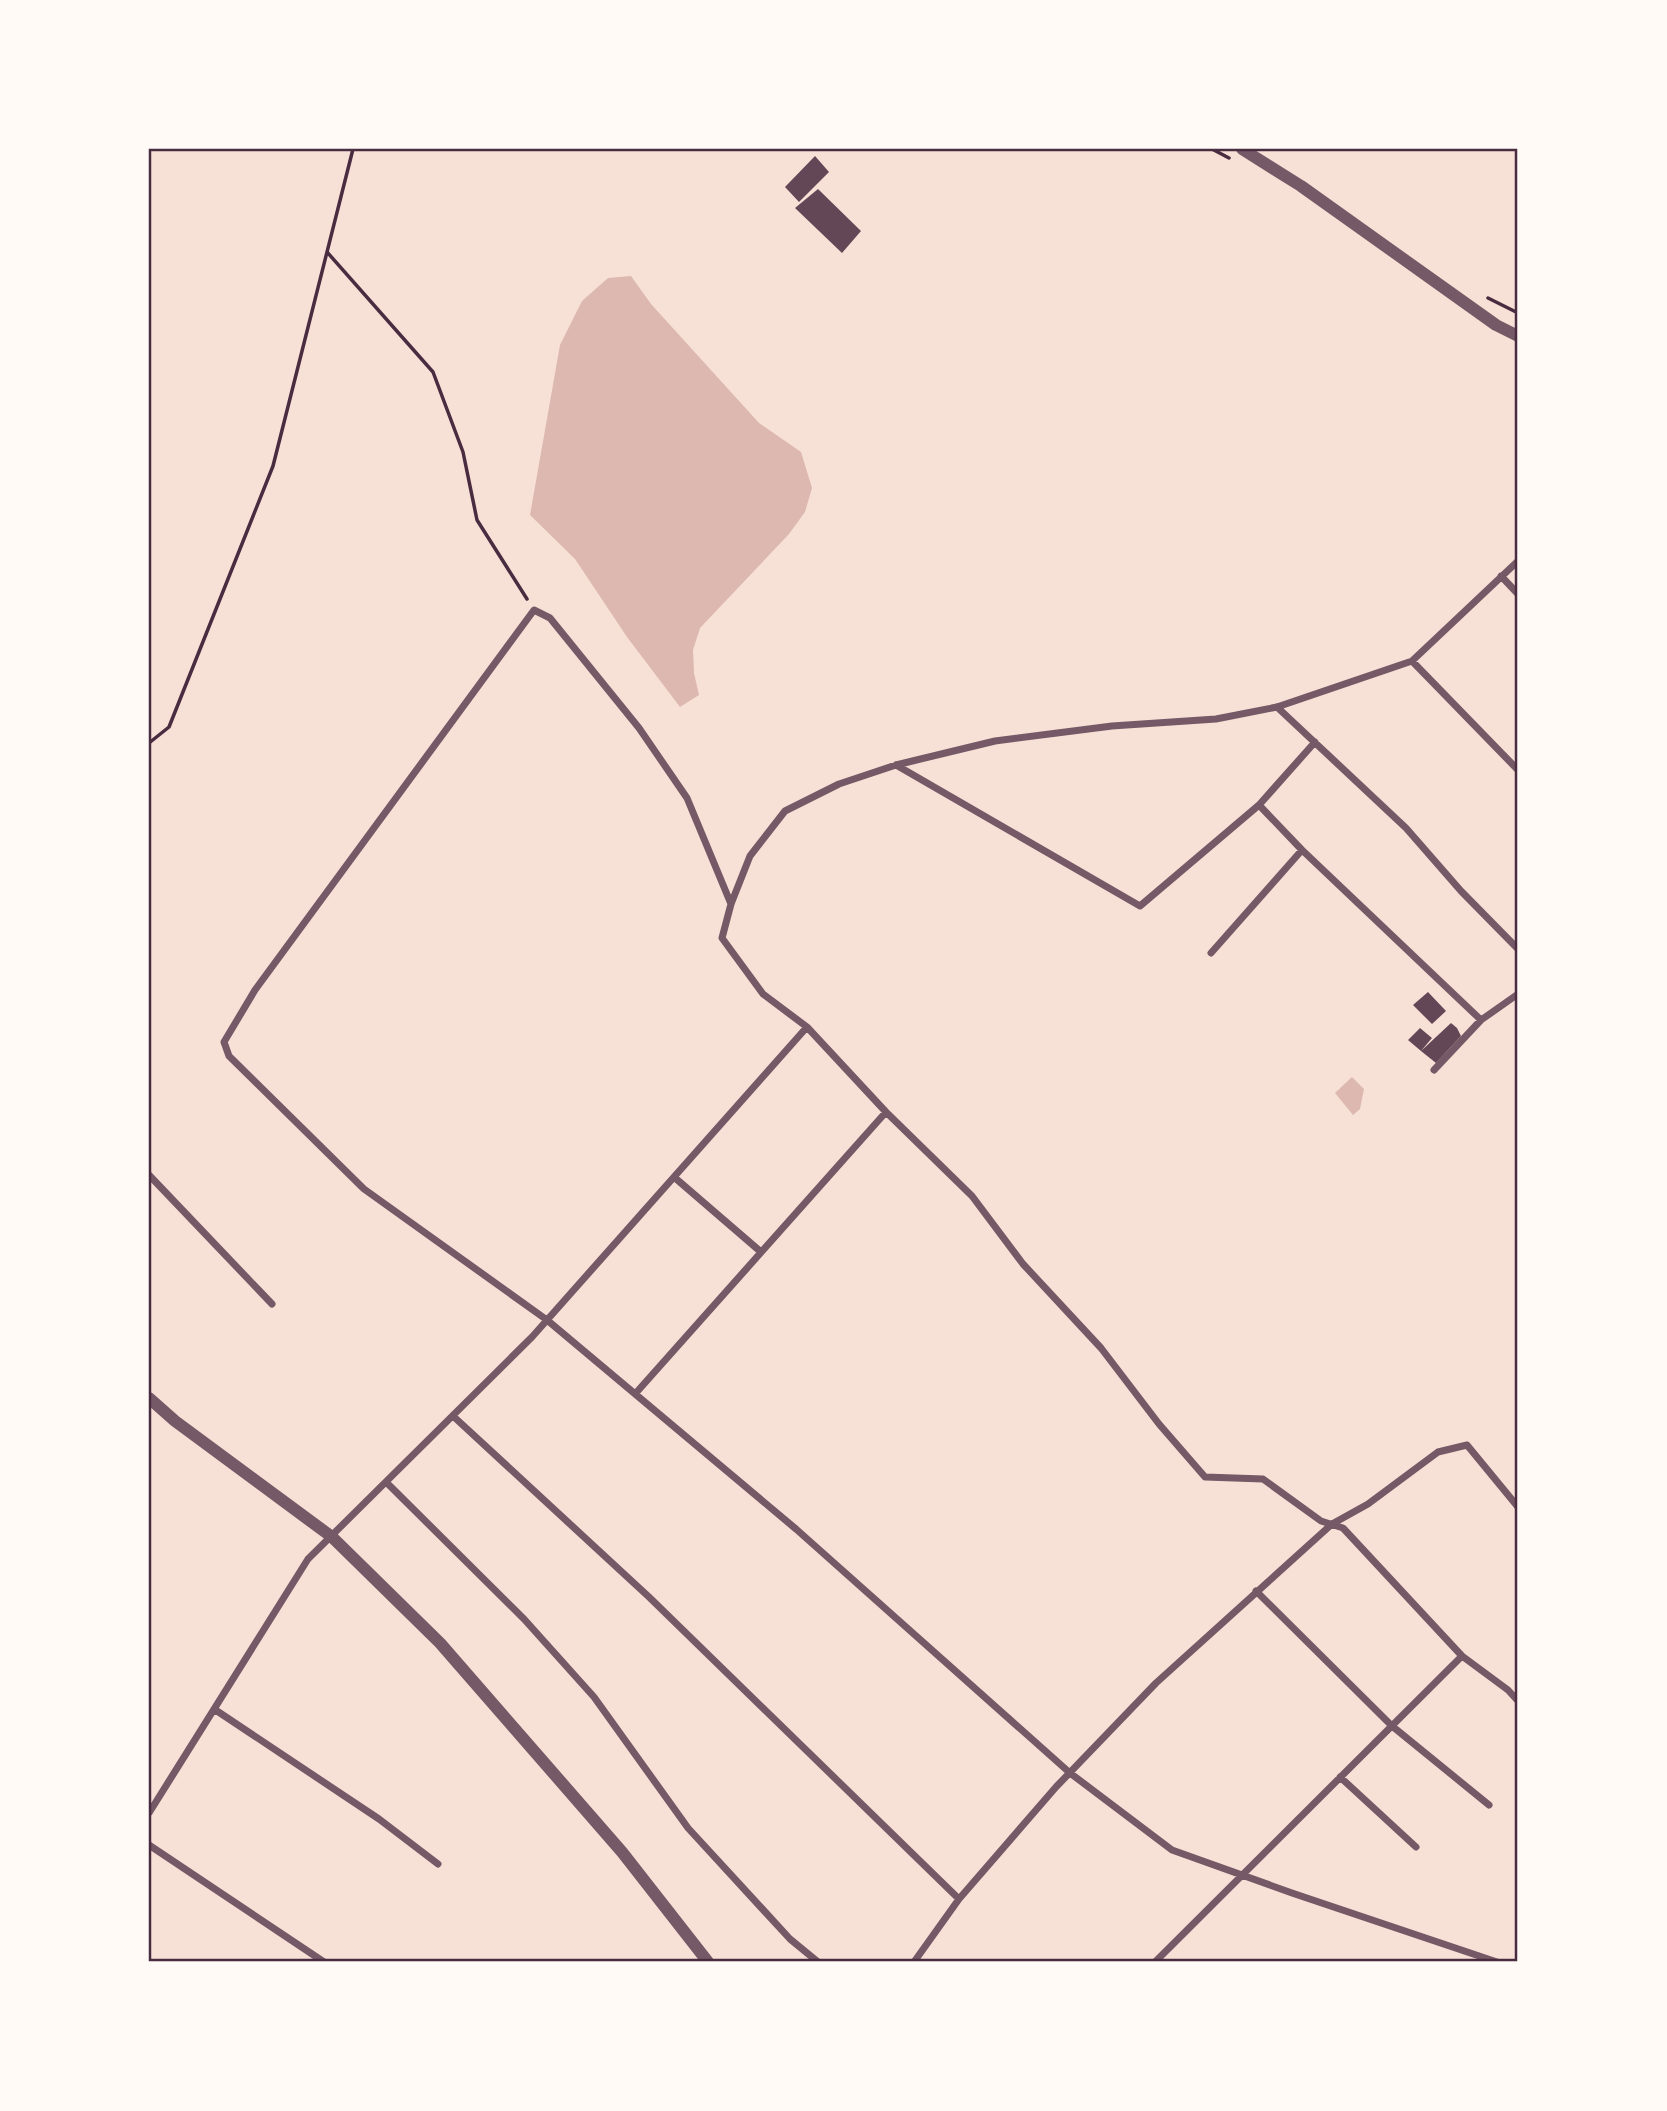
<svg xmlns="http://www.w3.org/2000/svg" width="1667" height="2111" font-family="'Fira Sans Condensed',sans-serif">
	<style>
		.water { fill: #dcb8b0 }
		.building { fill: #644757 }
		.lines { fill: none; stroke-linecap: round; stroke-linejoin: round }
		.path { stroke: #4a2c40; stroke-width: 3.5 }
		.minor { stroke: #755966; stroke-width: 7 }
		.tertiary { stroke: #755966; stroke-width: 12 }
		.neatline { fill: none; stroke: #4a2c40; stroke-width: 2.5 }
	</style>
	<rect width="100%" height="100%" fill="#f7e1d7"/>
	<!-- water -->
	<path class="water" d="M631 276 651 304 759 423 801 452 812 488 805 512 789 534 700 628 693 650 694 673 699 695 680 707 627 637 575 559 530 515 560 345 582 301 608 278Z
		M1352 1077 1364 1089 1360 1109 1353 1115 1335 1093Z"/>
	<!-- building -->
	<path class="building" d="M815 156 829 172 799 202 785 187Z
		M818 189 861 231 842 253 795 208Z
		M1428 992 1446 1011 1432 1024 1413 1005Z
		M1451 1023 1457 1028 1461 1036 1436 1063 1421 1051Z
		M1420 1028 1432 1038 1421 1051 1408 1040Z"/>
	<g class="lines">
		<!-- path -->
		<path class="path" d="M1212 149 1229 158
			M327 252 433 372 463 452 477 520 527 599
			M1488 298 1518 313
			M149 743 169 727 273 466 353 149"/>
		<!-- minor -->
		<path class="minor" d="M1518 561 1412 661 1277 707 1216 719 1112 726 995 741 896 765 839 784 785 811 750 856 731 904 722 938 763 994 807 1027 886 1112 972 1196 1023 1264 1101 1348 1159 1424 1205 1477 1263 1479 1321 1521 1343 1528 1462 1656 1508 1690 1518 1701
			M1501 576 1518 594
			M1412 661 1518 770
			M1277 707 1406 828 1461 891 1518 949
			M896 765 1140 906 1259 805 1315 742
			M1259 805 1302 850 1481 1020
			M731 904 687 798 639 728 550 618 534 610 255 990 224 1042 229 1056 364 1189 547 1320 796 1529 1070 1773 1172 1850 1292 1893 1497 1962
			M1211 953 1302 850
			M1434 1070 1481 1020 1518 994
			M149 1175 272 1304
			M674 1177 761 1252
			M635 1394 886 1112
			M453 1416 649 1597 959 1899
			M386 1482 524 1619 594 1697 688 1828 790 1939 818 1962
			M1256 1591 1392 1726 1489 1805
			M214 1709 379 1819 438 1864
			M1340 1777 1416 1847
			M149 1813 308 1559 532 1337 807 1027
			M149 1845 324 1962
			M914 1962 959 1899 1056 1787 1156 1683 1332 1524 1368 1504 1438 1452 1467 1445 1518 1507
			M1155 1962 1462 1656"/>
		<!-- tertiary -->
		<path class="tertiary" d="M1242 149 1301 186 1496 325 1518 336
			M149 1398 175 1421 332 1537 440 1643 622 1852 708 1962"/>
	</g>
	<!-- border -->
	<rect width="1667" height="2111" fill="none" stroke="#fffaf5" stroke-width="301"/>
	<rect x="150" y="150" width="1366" height="1810" class="neatline"/>
</svg>
